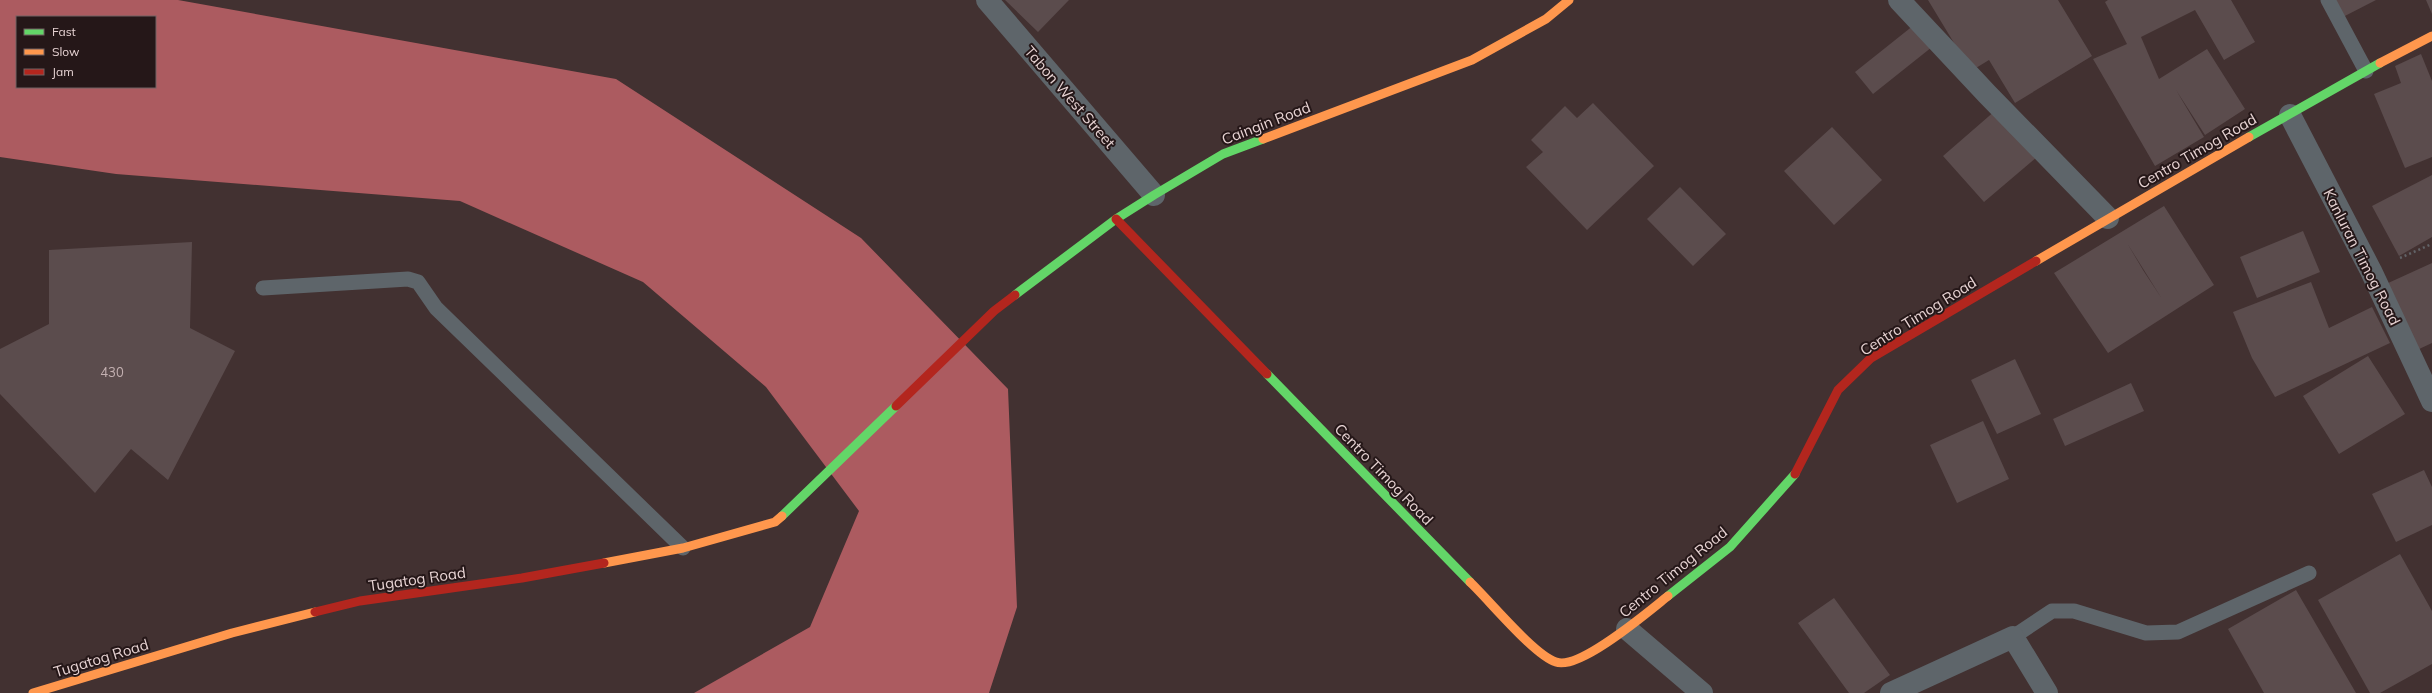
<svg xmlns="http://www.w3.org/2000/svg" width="2432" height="693" font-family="Mulish,sans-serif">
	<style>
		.water { fill: #ac5b60; fill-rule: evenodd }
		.building { fill: #5b4c4d; fill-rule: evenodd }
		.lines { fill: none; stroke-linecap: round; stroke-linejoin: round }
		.path { stroke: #626367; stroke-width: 2.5; stroke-dasharray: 2 3; stroke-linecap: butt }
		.lane { stroke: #5e656a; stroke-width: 15 }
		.street { stroke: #5e656a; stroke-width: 22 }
		.fast { stroke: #63d668; stroke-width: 9 }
		.slow { stroke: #ff974d; stroke-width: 9 }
		.jam { stroke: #b3261e; stroke-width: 9 }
		.labels { text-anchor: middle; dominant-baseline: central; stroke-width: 4; stroke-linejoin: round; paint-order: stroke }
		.number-label { font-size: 13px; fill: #c4b1b2 }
		.street-label { font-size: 15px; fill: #e7d3d3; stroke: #251718 }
	</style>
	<rect width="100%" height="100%" fill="#423131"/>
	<!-- water -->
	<path class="water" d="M0 0H178L616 79 861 238 1008 389 1017 607 989 693H694L810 627 859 511 766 387 643 282 460 201 116 174 0 157ZM17 17H155V87H17Z"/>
	<!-- building -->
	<path class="building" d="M1005 0H1069L1038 32Z
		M1928 0H2058L2092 56 2015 103 1989 60 1971 71Z
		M2108 0H2231L2255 42 2224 60 2195 10 2141 37 2159 79 2207 49 2245 109 2205 135 2176 90 2204 137 2155 166 2093 59 2127 44 2105 2Z
		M2331 0H2376L2341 18Z
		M2426 0H2432V14Z
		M1914 25 1932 47 1873 94 1855 72Z
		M2421 54 2432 81V157L2405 168 2374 94 2401 83 2395 66Z
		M1593 103 1654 166 1587 230 1526 167 1543 152 1531 140 1565 106 1577 118Z
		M1996 110 2037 157 1984 202 1943 156Z
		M1832 127 1882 180 1834 225 1784 171Z
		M2432 175V237L2399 256 2372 206Z
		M1680 187 1726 234 1693 266 1647 219Z
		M2164 206 2214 285 2108 353 2054 273ZM2127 243 2162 299 2143 270Z
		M2303 231 2320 272 2257 298 2240 257Z
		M192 242 190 328 235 351 168 480 131 449 95 493 0 394V349L49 324V250Z
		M2432 263V343L2417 350 2386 284Z
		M2311 282 2329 328 2372 307 2390 343 2275 397 2252 358 2233 312Z
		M2368 356 2405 414 2339 454 2303 396Z
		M2015 359 2041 414 1997 434 1971 380Z
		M2131 383 2144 411 2065 446 2053 419Z
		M1983 421 2009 479 1957 503 1930 445Z
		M2424 470 2432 487V525L2396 542 2372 494Z
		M2400 554 2432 611V664L2380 693H2370L2318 600Z
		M2296 590 2356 693H2264L2228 629Z
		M1834 598 1890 675 1864 693H1849L1798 623Z"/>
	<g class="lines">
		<!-- path -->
		<path class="path" d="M2400 258 2432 244"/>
		<!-- lane -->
		<path class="lane" d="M2328 0 2366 71
			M263 288 408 279 418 282 436 308 683 548
			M2013 637 2052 611H2074L2146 633 2178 632 2309 573"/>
		<!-- street -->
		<path class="street" d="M987 0 1154 195
			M1899 0 1987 94 2108 218
			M2290 115 2371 271 2432 401
			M1627 629 1702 693
			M1891 693 2013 637 2047 693"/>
		<!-- fast -->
		<path class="fast" d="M2249 137 2380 63
			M1015 295 1116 219 1154 195 1223 154 1263 139
			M1267 374 1470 582
			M782 516 896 406
			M1668 596 1730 547 1795 474"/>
		<!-- slow -->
		<path class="slow" d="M2380 63 2432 36
			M1263 139 1472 60 1546 19 1569 0
			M2036 261 2249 137
			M604 563 683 548 775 522 782 516
			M1470 582C1489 600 1534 655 1556 662 1579 671 1649 611 1668 596
			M33 693 232 633 315 612"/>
		<!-- jam -->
		<path class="jam" d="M1116 219 1267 374
			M896 406 994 311 1015 295
			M1795 474 1838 390 1871 358 2036 261
			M315 612 360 601 522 578 604 563"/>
	</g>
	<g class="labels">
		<!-- number labels -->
		<g class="number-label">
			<text x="112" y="372">430</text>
		</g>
		<!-- street labels -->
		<g class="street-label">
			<text transform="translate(1070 97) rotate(49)">Tabon West Street</text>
			<text transform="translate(1266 123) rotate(-21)">Caingin Road</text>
			<text transform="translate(2197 151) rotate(-30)">Centro Timog Road</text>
			<text transform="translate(2362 257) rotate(63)">Kanluran Timog Road</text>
			<text transform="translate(1918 316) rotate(-32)">Centro Timog Road</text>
			<text transform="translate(1384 474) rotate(46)">Centro Timog Road</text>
			<text transform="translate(1673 572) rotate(-39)">Centro Timog Road</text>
			<text transform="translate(417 579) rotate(-8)">Tugatog Road</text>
			<text transform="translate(101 658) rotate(-17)">Tugatog Road</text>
		</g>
	</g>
	<!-- legend -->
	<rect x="16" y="16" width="140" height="72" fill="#251718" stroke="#736263"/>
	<rect x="24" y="29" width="20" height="6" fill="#63d668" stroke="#736263"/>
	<text x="52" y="36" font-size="12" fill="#e7d3d3">Fast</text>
	<rect x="24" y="49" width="20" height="6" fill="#ff974d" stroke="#736263"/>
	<text x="52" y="56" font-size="12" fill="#e7d3d3">Slow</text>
	<rect x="24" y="69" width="20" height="6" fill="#b3261e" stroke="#736263"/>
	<text x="52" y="76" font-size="12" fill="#e7d3d3">Jam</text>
</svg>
